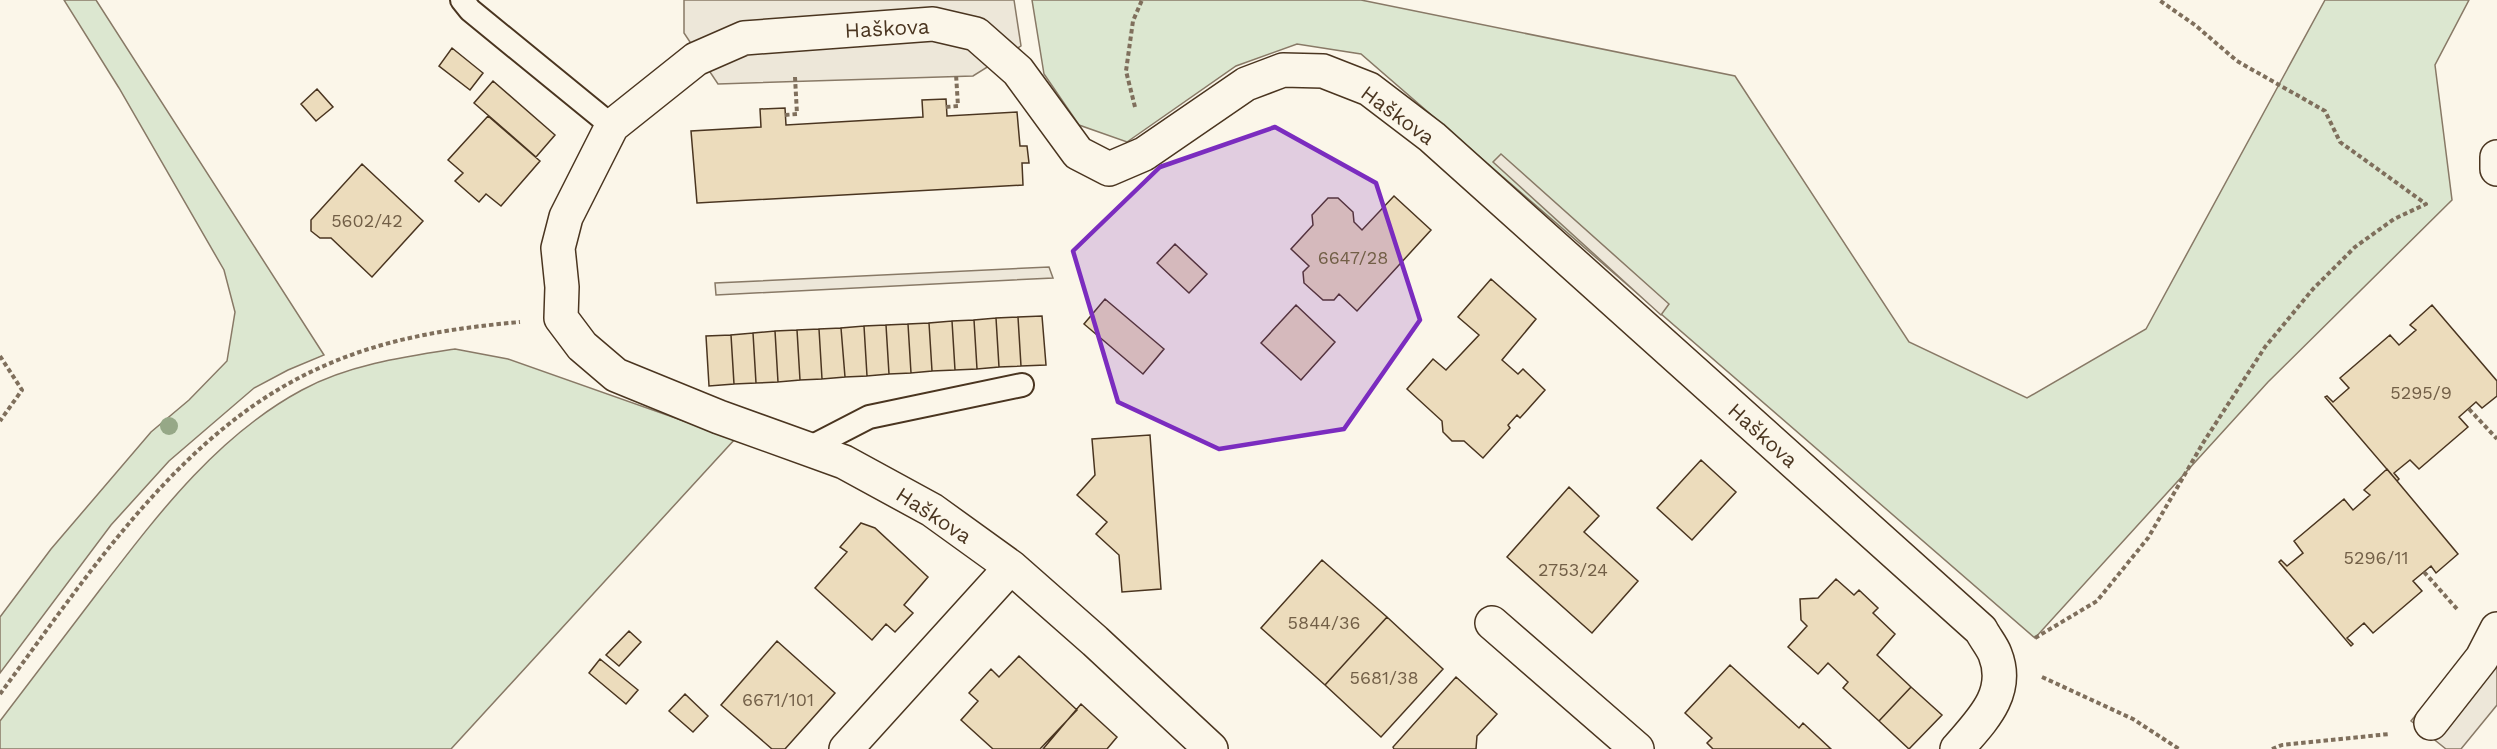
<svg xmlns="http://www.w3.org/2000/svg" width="2497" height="749" font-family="'Work Sans',sans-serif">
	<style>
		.green { fill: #dce7d0; stroke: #887966; stroke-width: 1.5 }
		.parking { fill: #ede7d9; stroke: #887966; stroke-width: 1.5 }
		.building { fill: #ecdcbc; stroke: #4a3520; stroke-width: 1.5 }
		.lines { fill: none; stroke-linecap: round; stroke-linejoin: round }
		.lane-casing { stroke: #4a3520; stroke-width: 26 }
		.street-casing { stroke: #4a3520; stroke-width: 36 }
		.path { stroke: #7f6f5c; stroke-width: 4; stroke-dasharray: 4.5 3; stroke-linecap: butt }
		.lane { stroke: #fbf6e9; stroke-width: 22 }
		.street { stroke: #fbf6e9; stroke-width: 33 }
		.tree { fill: #96a887 }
		.marked { fill: #7b2cbf; fill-opacity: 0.2; stroke: #7b2cbf; stroke-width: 4.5; stroke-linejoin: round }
		.labels { text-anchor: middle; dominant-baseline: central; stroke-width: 4.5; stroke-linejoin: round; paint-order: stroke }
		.number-label { font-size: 18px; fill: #725f47 }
		.street-label { font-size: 21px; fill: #4a3520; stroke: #fbf6e9 }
	</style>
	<rect width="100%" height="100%" fill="#fbf6e9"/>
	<!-- green -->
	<path class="green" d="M64 0H96L324 355 288 370 254 388 169 461 111 525 0 673V617L51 549 151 432 189 400 227 361 235 312 224 270 119 88Z
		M1032 0H1361L1735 76 1909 342 2027 398 2146 329 2325 0H2469L2435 65 2452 200 2268 382 2035 638 1361 54 1297 44 1236 66 1127 142 1079 125 1044 74Z
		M455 349 508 359 735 439 451 749H0V721C34 677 68 632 102 587 159 513 218 435 302 390 348 365 403 357 455 349Z"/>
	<!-- parking -->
	<path class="parking" d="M684 0H1014L1021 46 973 76 718 84 684 33Z
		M1501 154 1669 304 1661 315 1493 162Z
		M1049 267 1053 278 716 295 715 283Z
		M2497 617V705L2461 749H2446L2411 721Z"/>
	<!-- building -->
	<path class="building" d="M452 48 483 73 470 90 439 66Z
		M493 81 555 135 536 157 474 103Z
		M317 89 333 107 316 121 301 104Z
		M946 99 947 116 1017 112 1020 146H1027L1029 163H1022L1023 185 697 203 691 131 761 127 760 109 785 108 786 125 923 117 922 100Z
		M488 116 540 161 501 206 486 194 479 202 455 181 463 173 448 160Z
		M362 164 423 221 372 277 331 238H320L311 231V220Z
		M1394 196 1431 230 1357 311 1339 294 1334 300H1323L1304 283 1303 272 1309 266 1291 249 1313 225 1312 215 1328 198H1338L1353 212 1354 222 1362 230Z
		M1175 244 1207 274 1189 293 1157 263Z
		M1491 279 1536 319 1502 360 1518 374 1523 369 1545 390 1520 418 1517 415 1508 425 1510 428 1483 458 1464 441H1452L1443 432 1442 421 1407 389 1433 359 1446 370 1479 335 1458 317Z
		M1105 299 1164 349 1143 374 1084 324Z
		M1296 305 1335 342 1301 380 1261 343Z
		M2432 305 2497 381V396L2482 408 2476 402 2459 417 2468 427 2419 469 2410 460 2394 473 2399 479 2397 481 2325 397 2327 396 2333 402 2349 388 2340 378 2390 335 2399 345 2416 330 2410 325Z
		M1042 316 1046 365 1021 366 1018 317Z
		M1018 317 1021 366 999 367 996 318Z
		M996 318 999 367 977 369 974 320Z
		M974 320 977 369 955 370 952 321Z
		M952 321 955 370 932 371 929 323Z
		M929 323 932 371 911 373 908 324Z
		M908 324 911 373 889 374 886 325Z
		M886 325 889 374 867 376 864 326Z
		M864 326 867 376 845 377 841 328Z
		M841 328 845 377 822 379 819 329Z
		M819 329 822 379 800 380 797 330Z
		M797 330 800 380 778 382 775 331Z
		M775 331 778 382 756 383 753 333Z
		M753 333 756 383 734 384 731 335Z
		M731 335 734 384 709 386 706 336Z
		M1150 435 1161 589 1122 592 1119 555 1096 534 1107 522 1077 495 1095 475 1092 439Z
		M1701 460 1736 492 1692 540 1657 508Z
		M2387 469 2458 554 2436 573 2431 566 2413 581 2422 591 2373 633 2364 623 2347 638 2353 644 2351 646 2279 562 2281 560 2287 566 2303 553 2294 541 2344 499 2353 510 2370 495 2364 490Z
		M1569 487 1599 516 1584 532 1638 581 1592 633 1507 557Z
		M861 523 875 528 928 577 904 605 913 613 895 632 886 624 872 640 815 588 847 552 840 547Z
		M1322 560 1387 617 1325 685 1261 628Z
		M1836 579 1854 595 1859 590 1878 608 1873 613 1895 634 1877 655 1911 687 1879 721 1843 688 1848 682 1828 663 1818 674 1788 647 1807 626 1801 620 1800 599 1818 598Z
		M1387 617 1443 669 1381 737 1325 685Z
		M629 631 641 642 619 666 606 655Z
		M777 641 835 693 785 749H772L721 705Z
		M1019 656 1077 710 1040 749H993L961 720 978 701 969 693 991 669 999 677Z
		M600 659 638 690 626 704 589 673Z
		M1730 665 1799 728 1803 723 1831 749H1713L1707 743 1712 738 1685 713Z
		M1456 677 1497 714 1477 736 1476 749H1394L1393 747Z
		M1911 687 1942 715 1909 749 1879 721Z
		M685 694 708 716 693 732 669 711Z
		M1081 704 1117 737 1107 749H1043Z"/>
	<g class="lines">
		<defs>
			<path id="lane" d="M462 0 470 10 612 126
				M807 449 869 417 1022 385"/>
			<path id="street" d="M2497 157V169
				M1492 623 1637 749
				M2431 723 2482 658 2497 629
				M846 749 1011 567
				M1211 749 1095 641 1011 567 932 510 844 462 719 417 616 375 582 346 561 318 562 287 558 248 566 217 612 126 696 59 744 38 933 24 976 34 1018 71 1078 153 1109 169 1144 154 1246 84 1283 70 1323 71 1369 89 1432 137 1981 630C1985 638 1992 646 1995 654 2011 694 1980 722 1957 749"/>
		</defs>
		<!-- lane casing -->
		<use href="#lane" class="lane-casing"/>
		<!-- street casing -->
		<use href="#street" class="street-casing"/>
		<!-- path -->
		<path class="path" d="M946 107 958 106 956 74
			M1135 107 1126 71 1133 21 1142 0
			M785 115 797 114 795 77
			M0 356 22 390 0 421
			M2469 409 2497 439
			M2424 572 2457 609
			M2035 638 2097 601 2148 538 2203 443 2265 347 2313 289 2355 247 2394 219 2426 204 2340 142 2325 111 2237 61 2195 25 2159 0
			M2042 677 2133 719 2179 749
			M0 694C89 574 183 426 326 365 387 338 453 328 520 322
			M2272 749 2282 745 2389 734"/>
		<!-- lane -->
		<use href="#lane" class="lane"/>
		<!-- street -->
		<use href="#street" class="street"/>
	</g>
	<!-- trees -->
	<circle class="tree" cx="169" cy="426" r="9"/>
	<!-- marked area -->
	<path class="marked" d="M1275 127 1376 183 1420 320 1344 429 1219 449 1118 402 1073 251 1160 167Z"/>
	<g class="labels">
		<!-- number labels -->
		<g class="number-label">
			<text x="367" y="220">5602/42</text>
			<text x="1353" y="257">6647/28</text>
			<text x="2421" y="392">5295/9</text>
			<text x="2376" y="557">5296/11</text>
			<text x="1573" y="569">2753/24</text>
			<text x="1324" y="622">5844/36</text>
			<text x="1384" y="677">5681/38</text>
			<text x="778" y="699">6671/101</text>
		</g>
		<!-- street labels -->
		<g class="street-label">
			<text transform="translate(887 28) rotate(-3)">Haškova</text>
			<text transform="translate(1398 115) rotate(36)">Haškova</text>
			<text transform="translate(1763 435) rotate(42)">Haškova</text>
			<text transform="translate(934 515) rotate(33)">Haškova</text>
		</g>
	</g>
</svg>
